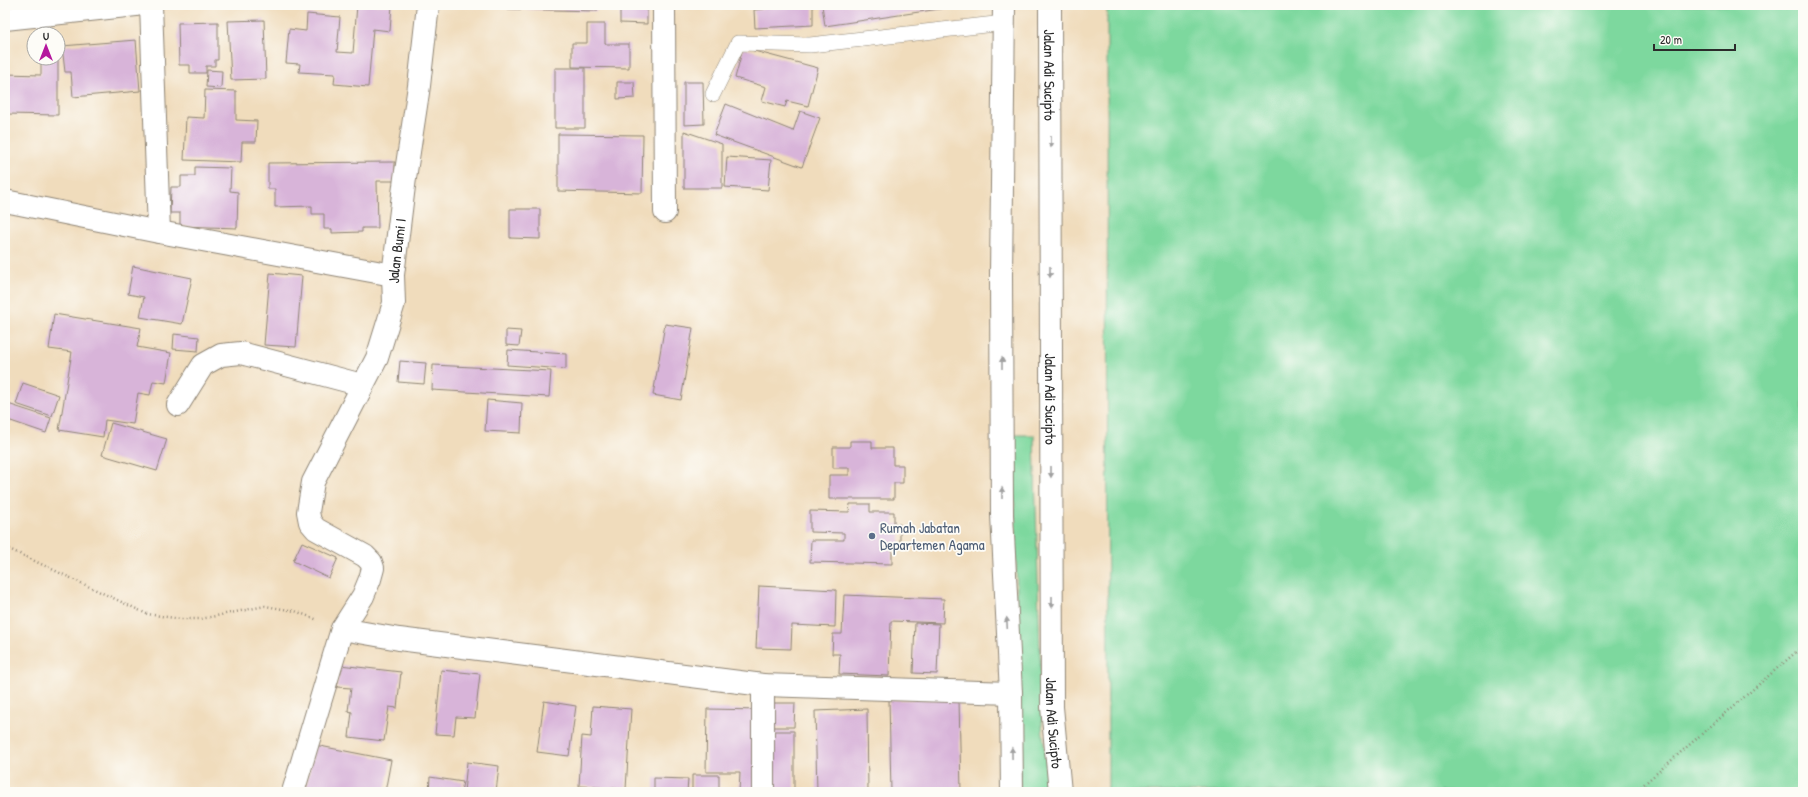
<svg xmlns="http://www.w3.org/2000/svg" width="1808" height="797" font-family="'Patrick Hand',sans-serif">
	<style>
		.green { fill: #7dd89e; stroke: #548264 }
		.building { fill: #d8b4d9 }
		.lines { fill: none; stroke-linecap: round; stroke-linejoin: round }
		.lane-casing { stroke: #8e8474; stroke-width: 16 }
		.street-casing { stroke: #8e8474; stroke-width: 24 }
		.highway-casing { stroke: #8e8474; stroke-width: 24 }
		.path { stroke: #8e8474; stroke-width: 2.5; stroke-dasharray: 1 3; stroke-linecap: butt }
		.lane { stroke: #fff; stroke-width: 15 }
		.street { stroke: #fff; stroke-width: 22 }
		.highway { stroke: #fff; stroke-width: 22 }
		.oneway { fill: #a0a0a0 }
		.service-dot { fill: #5c6f8a; stroke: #fdfcf7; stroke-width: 1.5 }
		.labels { text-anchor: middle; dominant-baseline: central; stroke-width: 3.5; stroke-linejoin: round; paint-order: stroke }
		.street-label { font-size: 15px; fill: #2b2b2b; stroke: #fdfcf7 }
		.service-label { font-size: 15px; fill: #4e5e75; stroke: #fdfcf7; text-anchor: start }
	</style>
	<rect width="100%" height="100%" fill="#fdfcf7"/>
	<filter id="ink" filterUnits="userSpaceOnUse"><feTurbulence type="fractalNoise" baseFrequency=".025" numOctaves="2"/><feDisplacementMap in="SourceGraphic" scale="8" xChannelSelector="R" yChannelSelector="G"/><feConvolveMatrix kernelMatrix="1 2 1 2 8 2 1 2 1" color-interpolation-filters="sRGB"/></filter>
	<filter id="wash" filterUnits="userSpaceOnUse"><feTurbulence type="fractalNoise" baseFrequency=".012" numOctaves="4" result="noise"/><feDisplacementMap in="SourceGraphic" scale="16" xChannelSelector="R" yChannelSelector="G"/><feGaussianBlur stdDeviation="0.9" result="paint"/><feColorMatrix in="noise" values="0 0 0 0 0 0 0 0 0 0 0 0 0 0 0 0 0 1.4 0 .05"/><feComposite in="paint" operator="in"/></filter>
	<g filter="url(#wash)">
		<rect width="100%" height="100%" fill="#f0dcbc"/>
		<!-- green -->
		<path class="green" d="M1107 5H1803V792H1108Z
			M1013 435H1034L1042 725 1049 792H1020L1019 681Z"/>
		<g id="blocks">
			<!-- building -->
			<path class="building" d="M357 5H392L390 31 373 29 368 87 334 84 335 74 299 72 300 64 286 63 289 29 306 31 307 14 340 17 337 52 353 53Z
				M507 5H622V7H597V11L507 9Z
				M625 5H656V7H625Z
				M764 5H813V25L755 28 754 10 764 9Z
				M822 5H945L946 8 825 26Z
				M620 9H647V24L620 23Z
				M264 20 266 79 231 80 228 21Z
				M218 22V60H215V66H206V73H190V65H179L178 23Z
				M587 24H605V44H629V68L572 67V43H587Z
				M136 40 140 91 73 97 71 72H65L62 46Z
				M743 48 818 68 808 106 787 101 785 107 762 101 766 87 735 78Z
				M41 58H58V115L6 114V74L41 75Z
				M555 68H585V128H555Z
				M207 70 222 71 221 88 206 87Z
				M617 82H634L635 98 617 99Z
				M684 82H703L704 124 684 125Z
				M205 90 236 91V120L257 121 256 142H242L241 162 184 160 186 117 204 118Z
				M726 104 793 131 800 111 820 118 802 167 714 135Z
				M5 119H8V181H5Z
				M684 131 722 144V188H684Z
				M558 134 643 135 642 193 558 191Z
				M727 157 771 160 768 190 725 187Z
				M395 162V181H377L378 228H362V232L332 233V229H324V214H312V206L275 207V189H268V163Z
				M195 167 231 168 230 191 238 192 237 228 180 226V213H170L171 187H181V176H195Z
				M510 209H540V239L510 238Z
				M133 266 192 278 182 324 140 317 144 297 128 294Z
				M270 273 302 276 296 347 264 345Z
				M54 314 141 328 137 347 171 353 166 383 153 381 150 395 138 393 133 424 105 420 103 437 59 430 72 352 49 349Z
				M665 324 693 328 681 400 653 395Z
				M506 330 521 331 519 346 506 345Z
				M174 334 199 337 198 351 173 349Z
				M508 350 566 354V369L507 365Z
				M400 361 426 363 424 384 398 382Z
				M433 365 551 371 549 397 432 390Z
				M23 383 59 395 52 416 16 404Z
				M487 400 522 403 521 433 485 431Z
				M5 403 51 418 46 433 5 419Z
				M111 423 167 439 157 471 102 455Z
				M850 441H872V448H893V465H903V483H894V499H829V475H849V468H833V447H850Z
				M850 504H870V512H894V524H900V545H892V564L810 562 811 540H844V533L810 532V511L849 512Z
				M302 542 338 558 329 578 293 561Z
				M759 586 836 590 835 627 792 625 791 649 756 648Z
				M844 595 944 599 943 623 891 621 889 676 839 674 840 654H832L833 634H842Z
				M915 623 939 624 937 674 913 673Z
				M340 665 401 672 397 708 389 707 384 741 349 737 352 712 348 711 351 688 337 687Z
				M441 670 480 674 475 718 456 717 454 735 435 734Z
				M959 699 961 792H891L889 700Z
				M544 701 576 706 569 756 537 752Z
				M765 703H795L794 727H764Z
				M593 706 631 709 626 789 579 786 582 736 591 737Z
				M707 709 761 710 759 792H739L740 772H706Z
				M867 709 868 792H817L815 711Z
				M766 731H794V792H766Z
				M315 745 391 760 385 792H305Z
				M467 762 499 766 496 792H464Z
				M692 775H719V792H692Z
				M430 777 463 782 461 792H429Z
				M654 778 688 779 687 792H654Z"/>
		</g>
	</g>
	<g filter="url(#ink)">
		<use href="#blocks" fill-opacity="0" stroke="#8e8474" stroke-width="1"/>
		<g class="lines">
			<defs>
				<path id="lane" d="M713 94 738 43 810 45 1004 23"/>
				<g id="street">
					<path d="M151 5 159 232"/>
					<path d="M664 5 665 212"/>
					<path d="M5 19 136 5"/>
					<path d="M5 201 159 232 393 275"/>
					<path d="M178 405 203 365 221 355 241 353 362 385"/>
					<path d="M342 629 399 639 763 685 1011 693"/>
					<path d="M763 685V792"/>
					<path id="s1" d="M293 792 342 629 363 596 370 579 373 568 371 562 365 556 316 529 310 522 308 512 313 482 377 358 394 303 393 275 405 178 419 86 428 5"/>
				</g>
				<g id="highway">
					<path d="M1004 5 1001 275 1002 515 1011 693 1012 792"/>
					<path id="s2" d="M1050 5 1052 707 1060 792"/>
				</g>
			</defs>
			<!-- lane casing -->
			<use href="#lane" class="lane-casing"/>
			<!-- street casing -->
			<use href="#street" class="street-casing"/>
			<!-- highway casing -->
			<use href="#highway" class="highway-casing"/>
			<!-- path -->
			<path class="path" d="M5 547 147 614 181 619H201L265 606 295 611 318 620
				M1635 792 1803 646"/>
			<!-- lane -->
			<use href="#lane" class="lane"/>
			<!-- street -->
			<use href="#street" class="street"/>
			<!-- highway -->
			<use href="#highway" class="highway"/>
		</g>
		<!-- one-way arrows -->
		<defs><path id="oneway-solid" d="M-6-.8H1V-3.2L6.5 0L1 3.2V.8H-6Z"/></defs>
		<g class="oneway">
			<use href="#oneway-solid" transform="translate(1051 142) rotate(90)"/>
			<use href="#oneway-solid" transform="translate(1050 272) rotate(90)"/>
			<use href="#oneway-solid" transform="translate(1002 363) rotate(-90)"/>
			<use href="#oneway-solid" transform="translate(1051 472) rotate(90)"/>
			<use href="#oneway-solid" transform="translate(1002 493) rotate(-90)"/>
			<use href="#oneway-solid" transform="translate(1052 602) rotate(90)"/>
			<use href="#oneway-solid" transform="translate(1007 623) rotate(-93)"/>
			<use href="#oneway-solid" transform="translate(1012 753) rotate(-91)"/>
		</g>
	</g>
	<!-- markers -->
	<circle class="service-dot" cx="872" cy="536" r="4"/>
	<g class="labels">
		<!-- street labels -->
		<g class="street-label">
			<text stroke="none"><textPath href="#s2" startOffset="70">Jalan Adi Sucipto</textPath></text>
			<text stroke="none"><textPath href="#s1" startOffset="609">Jalan Bumi I</textPath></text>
			<text stroke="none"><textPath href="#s2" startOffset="394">Jalan Adi Sucipto</textPath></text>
			<text stroke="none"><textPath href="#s2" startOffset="718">Jalan Adi Sucipto</textPath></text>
		</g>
		<!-- service labels -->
		<g class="service-label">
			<text x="880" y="527">Rumah Jabatan<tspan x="880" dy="17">Departemen Agama</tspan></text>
		</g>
	</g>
	<!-- margin -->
	<rect width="1808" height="797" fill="none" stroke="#fdfcf7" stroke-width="20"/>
	<!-- north arrow -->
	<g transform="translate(46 46)"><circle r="19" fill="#fdfcf7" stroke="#a9a8a5"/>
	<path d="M0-3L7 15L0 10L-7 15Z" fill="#b5179e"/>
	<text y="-6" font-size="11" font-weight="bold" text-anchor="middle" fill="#2b2b2b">U</text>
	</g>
	<!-- scale -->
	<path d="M1654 44v6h81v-6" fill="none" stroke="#2b2b2b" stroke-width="2"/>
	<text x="1660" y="44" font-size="12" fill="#2b2b2b" stroke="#fdfcf7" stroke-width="3" paint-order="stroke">20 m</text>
</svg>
